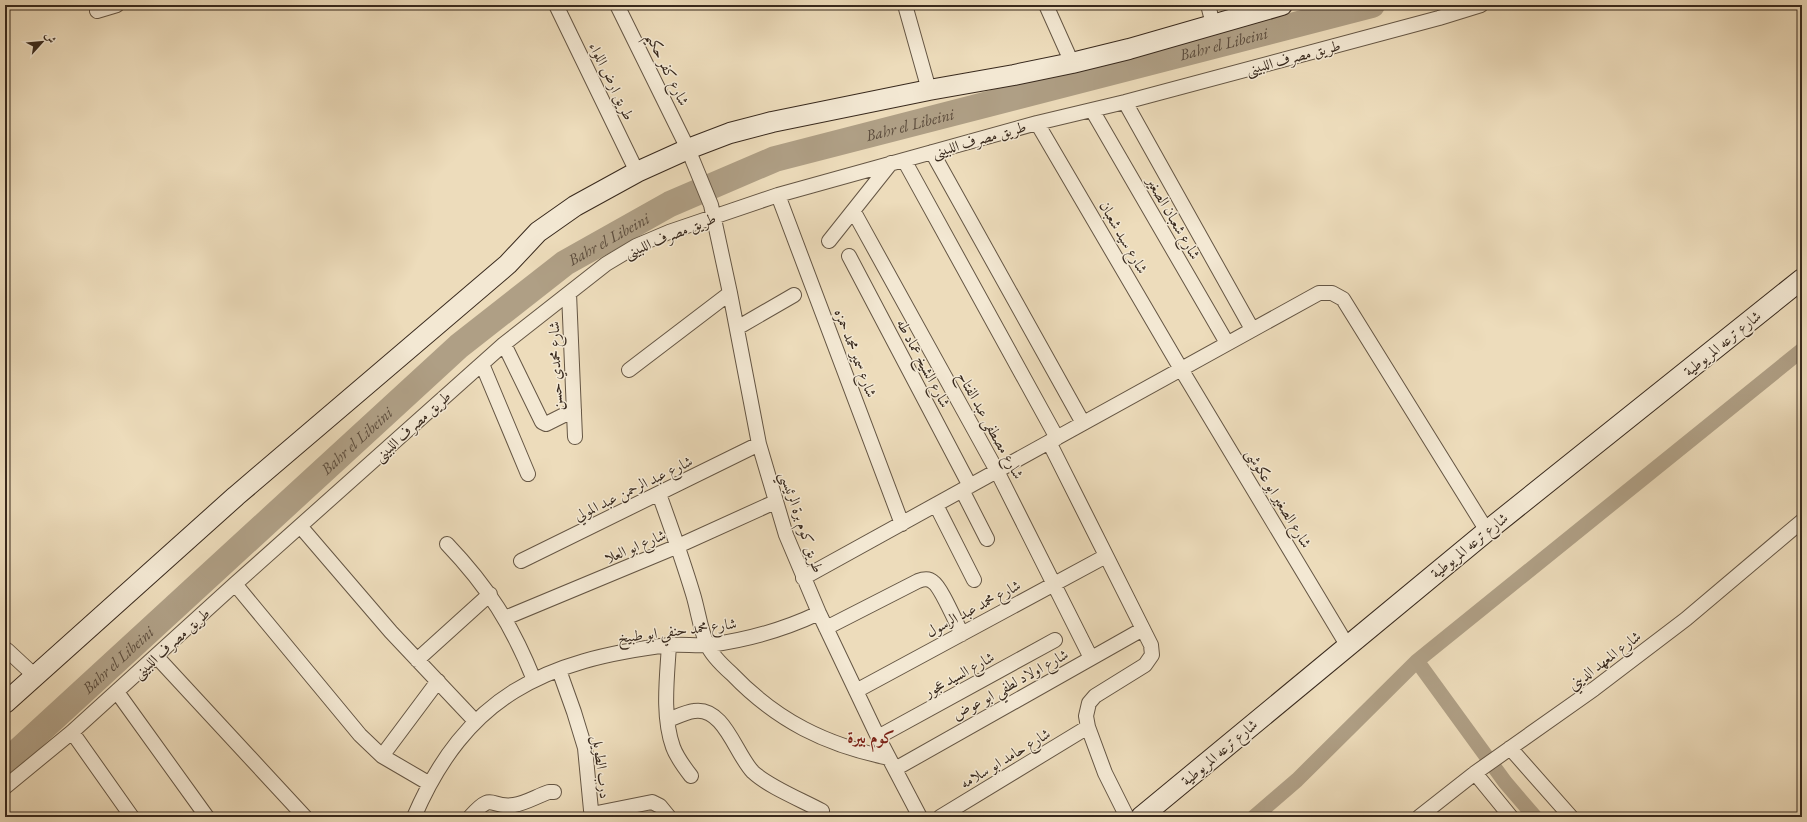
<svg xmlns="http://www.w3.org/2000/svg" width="1807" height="822" font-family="'EB Garamond',Amiri,serif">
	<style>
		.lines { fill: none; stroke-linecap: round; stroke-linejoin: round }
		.canal { stroke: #af9f85; stroke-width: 15 }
		.river { stroke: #af9f85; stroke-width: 26 }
		.street-casing { stroke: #655644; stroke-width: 16 }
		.secondary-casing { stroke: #38291d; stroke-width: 22 }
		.street { stroke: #f3e8d3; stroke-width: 14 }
		.secondary { stroke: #f3e8d3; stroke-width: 20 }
		.labels { text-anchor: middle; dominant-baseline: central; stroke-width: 3; stroke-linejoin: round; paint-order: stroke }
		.street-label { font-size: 15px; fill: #38291d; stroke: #f3e8d3 }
		.water-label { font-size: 16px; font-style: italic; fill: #5c4c3c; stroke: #f3e8d3 }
		.quarter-label { font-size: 17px; font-weight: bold; fill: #7a1f14; stroke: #f3e8d3 }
	</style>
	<rect width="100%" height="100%" fill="#eddcbb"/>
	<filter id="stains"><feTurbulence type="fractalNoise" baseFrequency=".005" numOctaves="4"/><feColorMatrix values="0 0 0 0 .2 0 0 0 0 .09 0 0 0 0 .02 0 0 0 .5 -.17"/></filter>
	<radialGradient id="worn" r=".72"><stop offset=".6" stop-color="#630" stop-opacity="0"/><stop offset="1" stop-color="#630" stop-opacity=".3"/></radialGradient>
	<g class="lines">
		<!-- canal -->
		<path class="canal" d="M1417 661 1505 782 1535 817
			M1254 817 1297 780 1417 661 1802 350"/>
		<!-- river -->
		<path class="river" id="s1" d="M5 763 459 346 565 263 670 204 775 159 1372 5"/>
		<defs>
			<path id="street" d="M556 5 637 172
				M617 5 688 149 711 205 730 293 759 444 786 535 819 613 878 737 920 817
				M905 5 929 90
				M1046 5 1072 63
				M1208 5 1213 24
				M97 11 117 5
				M1125 102 1252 329
				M1092 110 1227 343
				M1037 123 1181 369 1347 645
				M932 152 1083 423
				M904 160 1057 438
				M778 195 902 524
				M854 212 997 471 1091 658
				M829 241 891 163
				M849 256 970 486
				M569 293 575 437
				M737 328 794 295
				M504 344 542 422 546 424 574 410
				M482 364 528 474
				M629 370 730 293
				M1049 442 1151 645 1152 655 1145 665 1095 696 1089 703 1086 716 1088 727 1105 773 1127 817
				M962 490 987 539
				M659 494C671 527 683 561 693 594 698 610 700 629 707 644 711 655 723 666 732 674 777 721 826 745 889 758
				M936 505 974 580
				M300 526 391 632 475 721
				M447 544C488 587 512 625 534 680
				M521 561 759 444
				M803 578 1319 293H1332L1343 299 1487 531
				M235 584 360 735 382 756 430 784
				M505 618 678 546 775 502
				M826 628 918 581C923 579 929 578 933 582 941 587 956 623 962 634
				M669 645C667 678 662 716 673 747 677 758 684 767 691 776
				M5 650H7L35 676
				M156 656 305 817
				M417 660 490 594
				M559 670 574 712 585 748 591 810 597 813 652 802 660 806 669 817
				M856 691 1106 556
				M117 692 207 817
				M668 720C676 717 686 712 694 711 724 706 736 755 753 772 769 787 802 800 822 811
				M72 732 132 817
				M878 737 1055 640
				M1510 748 1571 817
				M382 756 438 681
				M895 769 1143 629
				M1475 773 1511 817
				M5 787 72 732 235 584 504 344 606 264 636 246 669 232 778 195 1037 123 1125 102 1439 18 1481 5
				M414 817C466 696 544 660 669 645 683 644 696 646 709 645 747 640 783 630 819 613
				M470 817C494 790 489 809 514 805 526 803 537 796 549 792H554
				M940 817 1088 727
				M1419 817 1475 773 1594 689 1686 619 1802 521"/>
			<path id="secondary" d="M5 703 236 496 508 264 538 232 575 206 637 172 688 149 730 133 772 122 929 90 1014 75 1072 63 1129 49 1282 5
				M1141 817 1487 531 1802 279"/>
		</defs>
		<!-- street casing -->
		<use href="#street" class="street-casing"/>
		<!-- secondary casing -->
		<use href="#secondary" class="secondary-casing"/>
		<!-- street -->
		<use href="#street" class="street"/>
		<!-- secondary -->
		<use href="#secondary" class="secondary"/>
	</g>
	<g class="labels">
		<!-- street labels -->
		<g class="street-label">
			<text transform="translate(1293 57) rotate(-15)">طريق مصرف اللبينى</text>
			<text transform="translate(668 69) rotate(64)">شارع كفر حكيم</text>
			<text transform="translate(612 81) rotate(64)">طريق ارض اللواء</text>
			<text transform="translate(979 139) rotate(-16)">طريق مصرف اللبينى</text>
			<text transform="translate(1174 218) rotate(60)">شارع شعبان الصغير</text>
			<text transform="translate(670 235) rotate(-22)">طريق مصرف اللبينى</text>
			<text transform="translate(1124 237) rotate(60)">شارع سيد شعبان</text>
			<text transform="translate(1722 343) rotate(-39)">شارع ترعه المريوطية</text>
			<text transform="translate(856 353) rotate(69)">شارع سمير محمد حمزه</text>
			<text transform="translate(924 363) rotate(62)">شارع الشيخ عماد طه</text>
			<text transform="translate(555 366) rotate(-92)">شارع محمدي حسن</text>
			<text transform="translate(991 425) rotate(61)">شارع مصطفى عبد الفتاح</text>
			<text transform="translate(412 426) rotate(-42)">طريق مصرف اللبينى</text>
			<text transform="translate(633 488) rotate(-26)">شارع عبد الرحمن عبد المولي</text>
			<text transform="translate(1279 498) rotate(59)">شارع الصغير ابو عكوشى</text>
			<text transform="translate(802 522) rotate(71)">طريق كوم برة الرئيسي</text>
			<text transform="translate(1469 545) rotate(-39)">شارع ترعه المريوطية</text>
			<text transform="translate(635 546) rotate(-23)">شارع ابو العلا</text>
			<text transform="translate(973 608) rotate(-28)">شارع محمد عبد الرسول</text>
			<text transform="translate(677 630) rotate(-7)">شارع محمد حنفي ابو طبيخ</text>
			<text transform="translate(171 643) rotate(-42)">طريق مصرف اللبينى</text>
			<text transform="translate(1604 660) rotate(-37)">شارع المعهد الديني</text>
			<text transform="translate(959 674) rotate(-29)">شارع السيد عجور</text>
			<text transform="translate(1010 684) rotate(-29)">شارع اولاد لطفي ابو عوض</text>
			<text transform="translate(1219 752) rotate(-40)">شارع ترعه المريوطية</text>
			<text transform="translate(1005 758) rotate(-31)">شارع حامد ابو سلامه</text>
			<text transform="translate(602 767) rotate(83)">درب الطويل</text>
		</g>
		<!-- water labels -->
		<g class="water-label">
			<text stroke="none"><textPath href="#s1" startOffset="1449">Bahr el Libeini</textPath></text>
			<text stroke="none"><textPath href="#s1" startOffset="1125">Bahr el Libeini</textPath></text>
			<text stroke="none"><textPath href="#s1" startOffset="801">Bahr el Libeini</textPath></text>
			<text stroke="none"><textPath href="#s1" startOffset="477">Bahr el Libeini</textPath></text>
			<text stroke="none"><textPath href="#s1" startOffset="153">Bahr el Libeini</textPath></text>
		</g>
		<!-- quarter labels -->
		<g class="quarter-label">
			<text x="871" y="737">كوم بيرة</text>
		</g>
	</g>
	<!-- margin -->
	<rect width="1807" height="822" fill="none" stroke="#eddcbb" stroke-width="20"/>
	<rect x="6" y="6" width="1795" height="810" fill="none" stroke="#38291d" stroke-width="2"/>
	<rect x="10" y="10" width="1787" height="802" fill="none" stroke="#38291d"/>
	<!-- north arrow -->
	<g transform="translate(42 42) rotate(63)" stroke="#f3e8d3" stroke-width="3" paint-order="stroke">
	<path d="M0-3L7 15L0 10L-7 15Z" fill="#38291d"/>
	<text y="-6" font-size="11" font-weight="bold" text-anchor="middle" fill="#38291d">ش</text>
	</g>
	<rect width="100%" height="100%" filter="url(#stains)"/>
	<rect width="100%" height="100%" fill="url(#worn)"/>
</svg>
